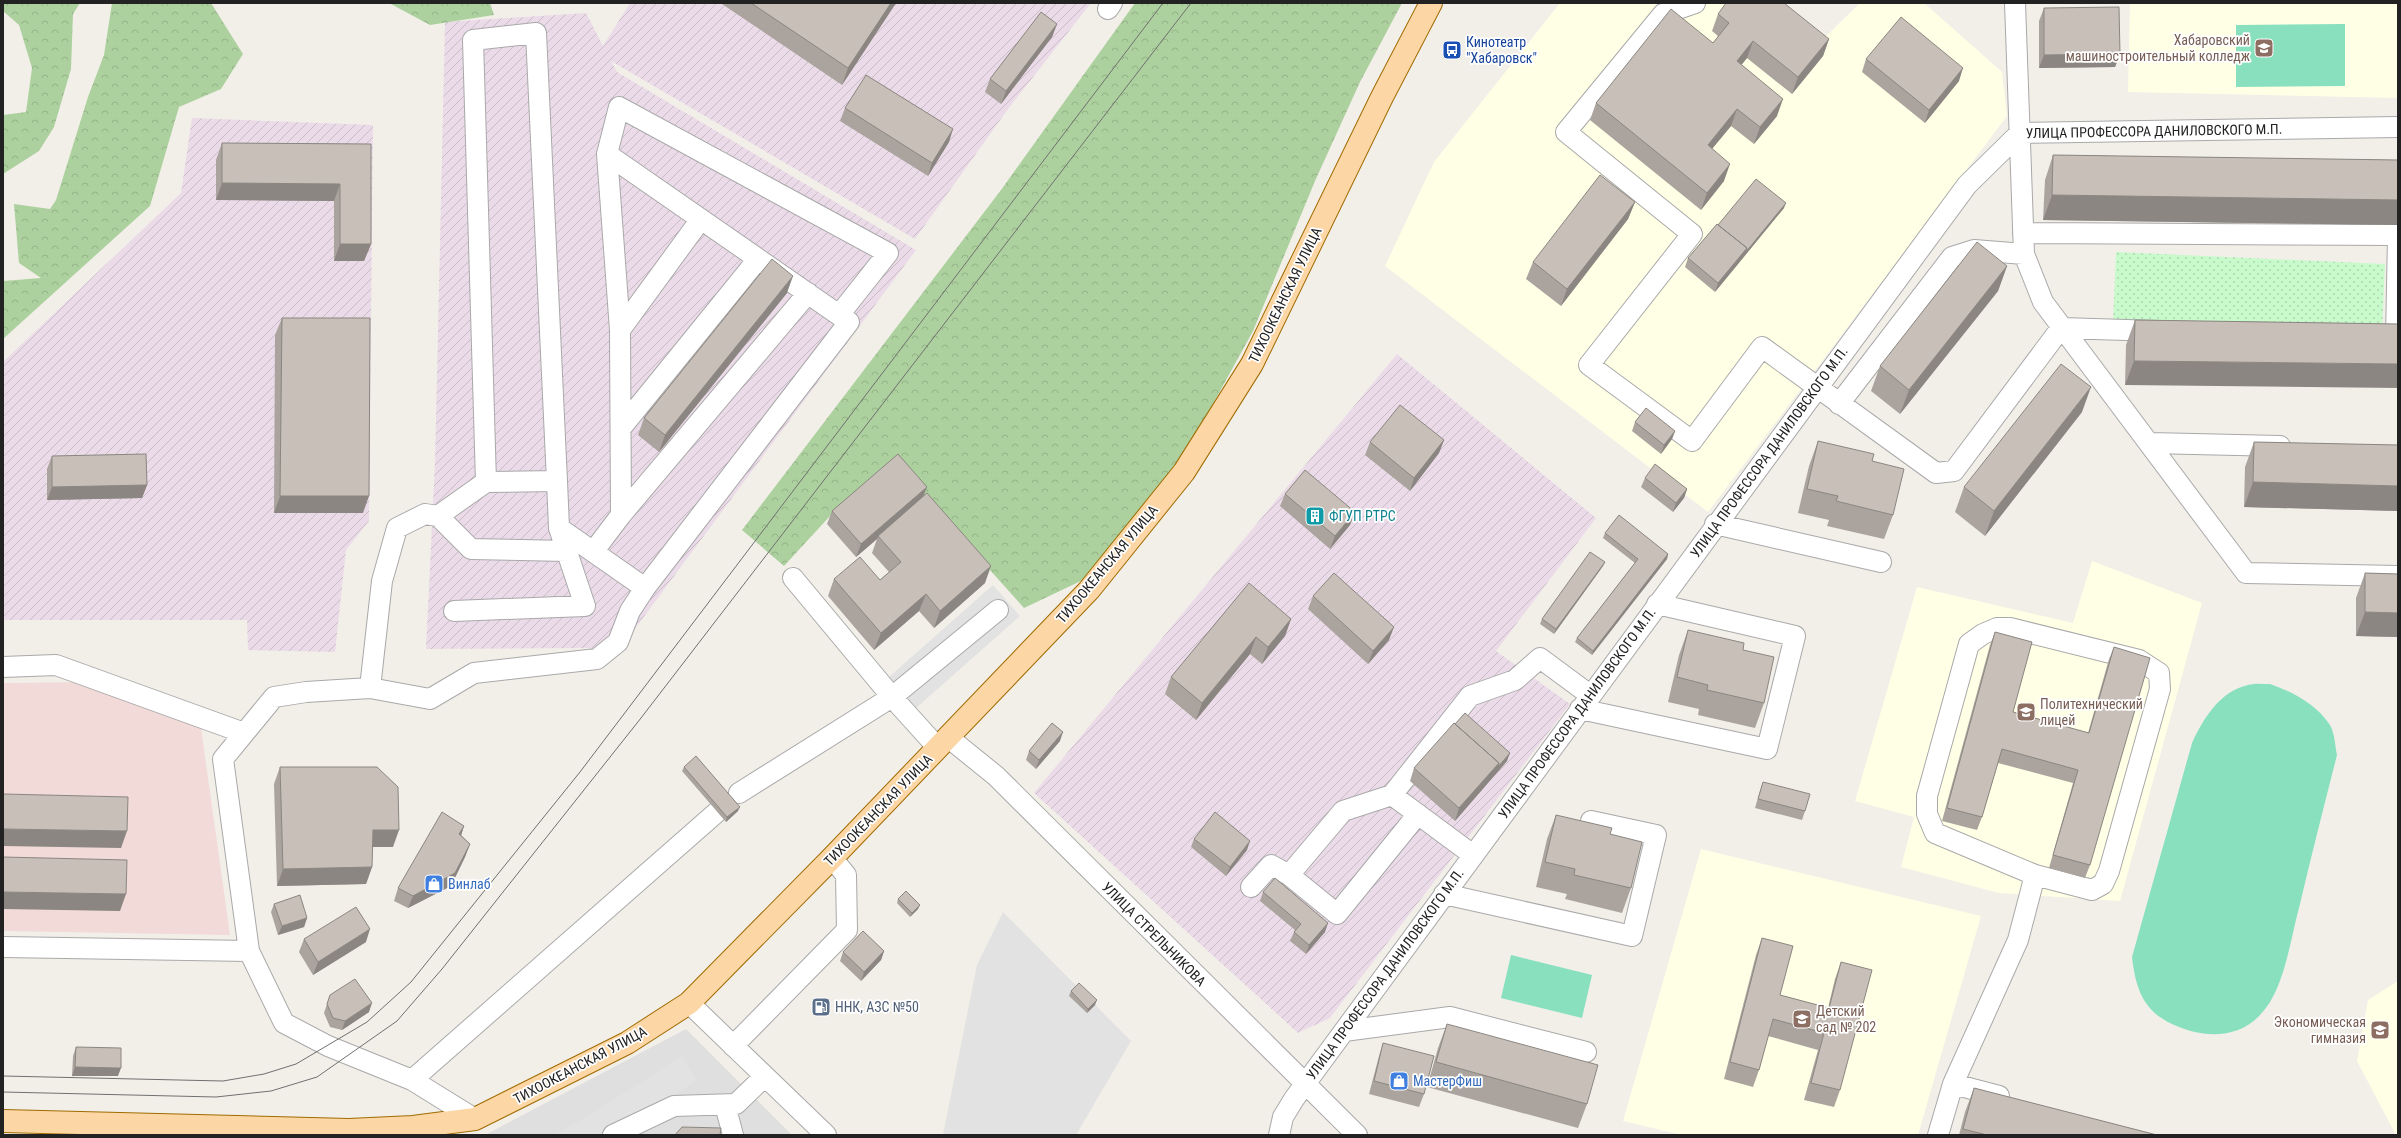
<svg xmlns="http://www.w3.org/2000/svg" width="2401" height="1138" font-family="'Roboto Condensed',sans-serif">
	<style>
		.residential { fill: #e0dfdf }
		.commercial { fill: #f2dad9 }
		.industrial { fill: url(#industrial-furrows) }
		.education { fill: #ffffe5 }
		.forest { fill: url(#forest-crowns) }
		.park { fill: url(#park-dots) }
		.pitch { fill: #88e0be }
		.parking { fill: #e2e2e2 }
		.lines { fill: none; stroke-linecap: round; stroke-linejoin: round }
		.minor-casing { stroke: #a9a9a9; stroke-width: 22 }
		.major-casing { stroke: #a06b00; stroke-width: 24 }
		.minor { stroke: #fff; stroke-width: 20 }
		.major { stroke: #fcd6a4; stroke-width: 22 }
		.tram { stroke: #707070; stroke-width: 1 }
		.wall { fill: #aba49e }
		.shaded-wall { fill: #8b8681 }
		.building { fill: #c7bfb8; stroke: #8b8681 }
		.labels { text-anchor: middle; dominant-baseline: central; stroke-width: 3.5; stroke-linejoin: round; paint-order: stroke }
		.education-label { font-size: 14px; fill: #785e54; stroke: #fff; text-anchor: end }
		.transit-label { font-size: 14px; fill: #164399; stroke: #fff; text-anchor: start }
		.street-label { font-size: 14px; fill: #222; stroke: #fff }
		.culture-label { font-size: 14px; fill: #0d838f; stroke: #fff; text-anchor: start }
		.shop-label { font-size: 14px; fill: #366cbe; stroke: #fff; text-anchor: start }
		.service-label { font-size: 14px; fill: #4e5e75; stroke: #fff; text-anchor: start }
	</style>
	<defs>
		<pattern id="industrial-furrows" width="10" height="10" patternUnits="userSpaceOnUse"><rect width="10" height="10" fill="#ebdbe8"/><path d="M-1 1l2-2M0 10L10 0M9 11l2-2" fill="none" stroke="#c9bcc7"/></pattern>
		<pattern id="forest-crowns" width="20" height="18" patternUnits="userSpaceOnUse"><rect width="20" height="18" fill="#add19e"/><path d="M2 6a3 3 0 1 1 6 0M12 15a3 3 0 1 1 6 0" fill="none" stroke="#95b388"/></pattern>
		<pattern id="park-dots" width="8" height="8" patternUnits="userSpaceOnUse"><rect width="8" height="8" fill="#c8facc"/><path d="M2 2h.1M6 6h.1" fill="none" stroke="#acd6af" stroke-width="1.8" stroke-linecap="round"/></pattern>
	</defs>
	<rect width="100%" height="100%" fill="#f2efe9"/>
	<!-- residential -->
	<path class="residential" d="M686 1029 792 1135H485Z"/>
	<!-- commercial -->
	<path class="commercial" d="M102 682 201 728 230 935 3 931V683Z"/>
	<!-- industrial -->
	<path class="industrial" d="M630 3H1091L1008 109 915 239 611 61 617 72 916 250 634 630 594 648 426 649 435 463 445 22 586 13 603 46Z
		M192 118 373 125 369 521 346 550 335 652 248 650 247 620H3V362L181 193Z
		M1397 354 1596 518 1496 651 1570 704 1330 1018 1298 1033 1034 793Z"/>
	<!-- education -->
	<path class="education" d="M1560 3H1770L1820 42 1860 3H1924L2002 72 2007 116 1708 512 1385 266 1434 162Z
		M2130 3H2398V98L2128 92Z
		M2092 561 2202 603 2120 901 1999 893 1901 867 1914 817 1855 801 1917 587 2073 623Z
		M1701 849 1981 916 1918 1135H1682L1623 1121Z
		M2398 981V1135H2396L2357 1061 2368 1000Z"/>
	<!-- forest -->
	<path class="forest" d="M3 3H80L73 14 71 69 54 127 39 151 3 174V115L26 112 32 68 19 25 3 11Z
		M112 3H211L243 54 221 89 179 107 150 206 3 339V281L41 278 19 263 14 204 50 209 56 200 88 97 104 55Z
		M389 3H490L494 15 430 25Z
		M1135 3H1402L1360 82 1315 181 1253 331 1197 433 1137 519 1083 580 1024 608 892 461 830 516 784 566 742 530 1001 190Z"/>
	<!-- park -->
	<path class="park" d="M2116 252 2385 264 2382 334 2113 322Z"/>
	<!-- pitch -->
	<path class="pitch" d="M2345 24V86L2236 87V25Z
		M2270 684C2293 692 2316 704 2330 725 2335 734 2335 746 2337 755 2324 806 2311 857 2299 908 2290 941 2284 991 2260 1015 2239 1038 2206 1038 2179 1027 2145 1014 2136 992 2132 957L2192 743C2203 719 2220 691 2248 685 2255 683 2263 684 2270 684Z
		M1511 955 1592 975 1582 1018 1501 998Z"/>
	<!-- parking -->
	<path class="parking" d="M993 585 1020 616 916 708 889 677Z
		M1003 912 1131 1041 1076 1135H943L977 965Z
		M682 1056 696 1080 618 1135H554L596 1111Z"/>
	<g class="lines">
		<defs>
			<path id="minor" d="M1695 3 1663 14 1566 132 1692 234 1589 365 1692 441 1762 347 1936 473 1954 471 2061 328 2159 331
				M2015 3 2024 254 2043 302 2246 573 2398 576
				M1108 9 1112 3
				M2023 233 2398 235
				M620 330 701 219
				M2384 339H2396L2398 235
				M1839 404 1952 257 1974 250 2024 254
				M621 428 758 259
				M2150 443 2280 446
				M557 481 486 482 473 40 536 33 557 481 559 528 645 588 849 322 607 154
				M486 482 438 516 471 549 567 551
				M621 515 620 330 607 154 619 107 888 253 839 315
				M438 516 425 514 397 528 382 581 370 688 430 699 474 673 597 659 618 642 630 611 645 588
				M1715 524 1881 562
				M593 552 621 515 808 293
				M793 578 892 697 998 610
				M454 611 585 606 559 528
				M1997 628H2010L2139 660 2159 673 2160 689 2109 871 2103 884 2092 890 2035 875 1935 833 1927 814V796L1969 644 1983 634Z
				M3 667 56 665 244 733
				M370 688 306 692 274 697 223 759 249 951 284 1023 328 1046 412 1080 475 1119
				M1580 709 1767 749 1795 636 1657 604
				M949 738 996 776 1357 1135
				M739 793 892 697 938 748
				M1392 795 1470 696 1515 680 1540 658 1590 695
				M1289 875 1337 914 1418 814
				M1251 887 1271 865 1289 875 1343 811 1392 795 1473 855
				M1444 894 1632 936 1656 835 1591 821
				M3 947 249 951
				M689 1003 826 1135
				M1344 1031 1450 1017 1586 1052
				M733 1046 847 930 846 875 832 858
				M412 1080 717 812
				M1953 1084 1999 1096
				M725 1105 733 1135
				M613 1135 674 1106 736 1104 764 1077
				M1279 1135 1283 1117 1294 1099 1967 185 2020 133 2398 127
				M1938 1135 1953 1084 2018 940 2035 875"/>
			<path id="major" d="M3 1121 349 1130 413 1127 475 1119 627 1043 689 1003 832 858 1089 590 1184 472 1252 364 1382 97 1431 3"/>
		</defs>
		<!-- minor casing -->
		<use href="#minor" class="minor-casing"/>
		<!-- major casing -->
		<use href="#major" class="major-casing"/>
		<!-- minor -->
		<use href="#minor" class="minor"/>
		<!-- major -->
		<use href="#major" class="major"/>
		<!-- tram -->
		<path class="tram" d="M3 1076 223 1081 264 1074 296 1064 367 1022 411 982 580 772 1163 3
			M3 1092 216 1097 271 1091 317 1077 397 1021 442 969 641 718 1191 3"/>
	</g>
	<!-- wall -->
	<path class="wall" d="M722 3H896L842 85 722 4Z
		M2044 8 2120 54 2115 67 2039 68V21Z
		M1718 14 1829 39 1823 56 1792 94 1747 58 1741 65 1777 116 1754 144 1731 126 1712 149 1724 181 1701 210 1590 120 1596 103 1713 43 1718 36 1712 31Z
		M1057 24 1052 37 1001 104 985 92 990 79Z
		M1866 59 1959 81 1925 123 1862 72Z
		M845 108 949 142 928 176 840 121Z
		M222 143 371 144V244L364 261H334V201L216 200V160Z
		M2053 155 2398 160V225L2043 220 2045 180Z
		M1635 202 1628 219 1561 306 1526 279 1533 262Z
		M1784 208 1715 292 1685 267 1688 258 1718 225Z
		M2007 266 1998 291 1900 414 1871 391 1880 366Z
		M787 293 659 452 638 435 644 418Z
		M282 318 363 513H274L275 335Z
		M2135 320 2398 324 2125 385 2126 345Z
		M2082 412 1985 536 1955 512 1964 487Z
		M1635 422 1675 431 1672 439 1661 454 1632 431Z
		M1444 440 1439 453 1410 491 1365 455 1370 442Z
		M1818 441 1872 461 1893 515 1884 539 1827 526 1829 520 1798 513 1809 466Z
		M2254 442 2398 445V511L2244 507 2245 467Z
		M52 456 147 485 142 498 47 500V469Z
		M1645 478 1687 489 1684 498 1673 512 1641 487Z
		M1285 494 1355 512 1350 525 1330 549 1280 506Z
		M924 496 985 583 934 628 919 611 874 650 828 596 834 579 880 580 889 572 872 553 877 539 856 557 827 524 832 511Z
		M1605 533 1668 554 1667 559 1592 655 1575 642 1577 638 1635 563 1603 538Z
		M1605 562 1603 566 1554 634 1540 624 1542 619Z
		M2365 573 2398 574V637L2356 636V598Z
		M1313 596 1389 640 1368 664 1308 609Z
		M1291 619 1285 636 1262 664 1250 654 1196 720 1165 694 1171 677Z
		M1688 630 1743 650 1764 703 1755 728 1698 715 1699 709 1668 702 1679 655Z
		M1995 632 2013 712 2088 733 2109 659 2114 647 2090 865 2085 878 2049 868 2073 783 1998 763 1982 817 1977 830 1942 821 1990 645Z
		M1060 741 1036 769 1026 760 1029 751Z
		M1507 761 1455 821 1410 781 1414 768Z
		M280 767 393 847H372V867L366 884 277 886 274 784Z
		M684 767 738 811 726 822 682 771Z
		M1763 782 1805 811 1802 820 1755 808 1760 791Z
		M1556 815 1610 834 1631 888 1622 913 1565 899 1567 894 1536 887 1547 839Z
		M464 826 461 835 470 844 465 857 451 886 408 908 394 901 398 888Z
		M1194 839 1247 850 1226 876 1191 847Z
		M1263 892 1325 932 1306 954 1290 941 1294 932 1295 930 1260 901Z
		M898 899 918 909 910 917 897 903Z
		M274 904 307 918 304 927 278 935 271 912Z
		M1762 938 1780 995 1828 1008 1835 979 1841 962 1840 1090 1834 1107 1804 1100 1818 1050 1768 1036 1759 1070 1753 1087 1724 1079 1756 955Z
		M304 939 366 942 313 975 299 952Z
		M884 951 881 960 861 981 840 961 843 952Z
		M1071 991 1095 1005 1087 1013 1069 996Z
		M330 995 369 1012 342 1030 330 1027 324 1013Z
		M1447 1024 1587 1104 1578 1128 1427 1087 1438 1048Z
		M1383 1043 1424 1094 1419 1107 1369 1094 1379 1056Z
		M76 1047 118 1076H72L73 1056Z
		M1974 1088 2157 1135H1959L1965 1112Z"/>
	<!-- shaded-wall -->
	<path class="shaded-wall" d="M891 3H896L842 85 848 68Z
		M1057 24 1052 37 1001 104 1006 91Z
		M1829 39 1823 56 1792 94 1798 77Z
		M1753 41 1747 58 1731 78 1737 61Z
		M2120 54 2115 67 2039 68 2044 55Z
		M1963 68 1959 81 1925 123 1929 110Z
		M1783 99 1777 116 1754 144 1760 127Z
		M1737 109 1731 126 1701 162 1708 145Z
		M953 129 949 142 928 176 932 163Z
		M1730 164 1724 181 1701 210 1707 193Z
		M222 183 340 184 334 201 216 200Z
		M2052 195 2398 200V225L2043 220Z
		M1635 202 1628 219 1561 306 1567 289Z
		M1786 203 1784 208 1715 292 1718 283 1747 248Z
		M340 244H371L364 261H334Z
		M2007 266 1998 291 1900 414 1909 390Z
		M793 276 787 293 659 452 665 435Z
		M2134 361 2398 364V388L2125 385Z
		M2091 387 2082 412 1985 536 1994 511Z
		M1675 431 1672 439 1661 454 1664 445Z
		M1444 440 1439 453 1410 491 1414 478Z
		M2253 482 2398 486V511L2244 507Z
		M147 485 142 498 47 500 52 487Z
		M927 487 922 500 878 536 877 539 856 557 861 544Z
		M1687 489 1684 498 1673 512 1676 503Z
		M280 496H369L363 513H274Z
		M1355 512 1350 525 1330 549 1335 536Z
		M1668 554 1667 559 1592 655 1593 651Z
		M1605 562 1603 566 1554 634 1556 629Z
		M991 566 985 583 934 628 940 611Z
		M926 594 919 611 874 650 881 633Z
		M2365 612 2398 613V637L2356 636Z
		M1291 619 1285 636 1262 664 1268 647Z
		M1394 627 1389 640 1368 664 1373 651Z
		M1256 637 1250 654 1196 720 1202 703Z
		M1063 732 1060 741 1036 769 1039 760Z
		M1510 753 1507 761 1455 821 1459 808 1499 763Z
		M740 807 738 811 726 822 727 817Z
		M464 826 460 839 459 834Z
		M3 829 127 831 121 848 3 846Z
		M373 830H399L393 847H366Z
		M1250 841 1247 850 1226 876 1230 867Z
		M470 844 465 857 451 886 408 908 413 896Z
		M372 867 366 884 277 886 283 869Z
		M3 892 126 894 120 911 3 909Z
		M920 905 918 909 910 917 912 913Z
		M307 918 304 927 278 935 282 926Z
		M1328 923 1325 932 1306 954 1309 945Z
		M370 929 366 942 313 975 318 962Z
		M884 951 881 960 861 981 864 972Z
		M1097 1000 1095 1005 1087 1013 1088 1009Z
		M372 1003 369 1012 342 1030 345 1021Z
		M75 1067 121 1068 118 1076H72Z"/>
	<!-- building -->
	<path class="building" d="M751 3H891L848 68Z
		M1726 3H1784L1829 39 1798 77 1753 41 1737 61 1783 99 1760 127 1737 109 1708 145 1730 164 1707 193 1596 103 1671 9 1713 43 1729 23 1718 14Z
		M2119 7 2120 54 2044 55V8Z
		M1041 12 1057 24 1006 91 990 79Z
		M1901 17 1963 68 1929 110 1866 59Z
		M866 75 953 129 932 163 845 108Z
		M222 143 371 144V244H340V184L222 183Z
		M2053 155 2398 160V200L2052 195Z
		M1600 175 1635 202 1567 289 1533 262Z
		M1756 179 1786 203 1745 253 1747 248 1718 225Z
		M1717 224 1747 248 1718 283 1688 258Z
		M1977 242 2007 266 1909 390 1880 366Z
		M772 259 793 276 665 435 644 418Z
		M282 318H370L369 496H280Z
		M2135 320 2398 324V364L2134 361Z
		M2061 364 2091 387 1994 511 1964 487Z
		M1400 405 1444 440 1414 478 1370 442Z
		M1646 408 1675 431 1664 445 1635 422Z
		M1818 441 1874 454 1872 461 1904 469 1893 515 1836 501 1838 496 1807 489Z
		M2254 442 2398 445V486L2253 482Z
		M146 454 147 485 52 487V456Z
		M898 454 927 487 861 544 832 511Z
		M1655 464 1687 489 1676 503 1645 478Z
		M1305 470 1355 512 1335 536 1285 494Z
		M927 493 991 566 940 611 926 594 881 633 834 579 860 557 880 580 901 562 878 536Z
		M1619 515 1668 554 1593 651 1577 638 1638 559 1605 533Z
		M1590 552 1605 562 1556 629 1542 619Z
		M1334 573 1394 627 1373 651 1313 596Z
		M2365 573 2398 574V613L2365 612Z
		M1249 583 1291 619 1268 647 1256 637 1202 703 1171 677Z
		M1688 630 1744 643 1743 650 1774 657 1764 703 1707 690 1708 685 1677 677Z
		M1995 632 2032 642 2013 712 2089 733 2114 647 2150 658 2090 865 2053 855 2078 770 2002 749 1982 817 1947 808Z
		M1465 713 1510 753 1498 767 1499 763 1455 724Z
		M1052 723 1063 732 1039 760 1029 751Z
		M1454 723 1499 763 1459 808 1414 768Z
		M696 756 740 807 727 817 684 767Z
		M280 767H377L398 787 399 830H373L372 867 283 869Z
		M1763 782 1810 794 1805 811 1758 799Z
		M3 794 128 797 127 831 3 829Z
		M442 812 464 826 459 834 470 844 455 873 413 896 398 888Z
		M1215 812 1250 841 1230 867 1194 839Z
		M1556 815 1612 828 1610 834 1642 842 1631 888 1574 875 1575 869 1545 862Z
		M3 857 127 860 126 894 3 892Z
		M1275 878 1328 923 1309 945 1294 932 1301 924 1263 892Z
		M906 891 920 905 912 913 898 899Z
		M300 895 307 918 282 926 274 904Z
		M356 907 370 929 318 962 304 939Z
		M863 931 884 951 864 972 843 952Z
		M1762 938 1793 946 1780 995 1829 1008 1841 962 1872 970 1840 1090 1811 1083 1824 1033 1773 1019 1759 1070 1730 1062Z
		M355 979 372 1003 345 1021 333 1018 327 1004 330 995Z
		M1079 983 1097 1000 1088 1009 1071 991Z
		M1447 1024 1598 1065 1587 1104 1436 1062Z
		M1383 1043 1434 1056 1424 1094 1374 1081Z
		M76 1047 121 1048V1068L75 1067Z
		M1974 1088 2157 1135H1987L1963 1129Z
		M682 1127 721 1128 720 1135H675Z"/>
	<!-- icons -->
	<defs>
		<symbol id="university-square" viewBox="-11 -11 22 22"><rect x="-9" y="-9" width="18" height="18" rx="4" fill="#8d6e63" stroke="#fff"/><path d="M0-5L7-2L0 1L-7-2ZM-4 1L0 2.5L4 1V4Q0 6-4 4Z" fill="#fff"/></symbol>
		<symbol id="bus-square" viewBox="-11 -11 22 22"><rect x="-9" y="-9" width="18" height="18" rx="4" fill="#1a4fb4" stroke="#fff"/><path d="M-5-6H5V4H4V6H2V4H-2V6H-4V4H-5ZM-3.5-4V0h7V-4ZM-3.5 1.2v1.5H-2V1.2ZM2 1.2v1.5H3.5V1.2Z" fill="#fff"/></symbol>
		<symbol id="building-square" viewBox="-11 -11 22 22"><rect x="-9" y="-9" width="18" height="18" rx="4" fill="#0f9aa8" stroke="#fff"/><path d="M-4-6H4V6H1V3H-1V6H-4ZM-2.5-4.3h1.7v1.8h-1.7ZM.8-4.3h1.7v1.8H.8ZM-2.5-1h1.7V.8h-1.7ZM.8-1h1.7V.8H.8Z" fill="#fff"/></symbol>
		<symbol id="school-square" viewBox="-11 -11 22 22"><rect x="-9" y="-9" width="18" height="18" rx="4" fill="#8d6e63" stroke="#fff"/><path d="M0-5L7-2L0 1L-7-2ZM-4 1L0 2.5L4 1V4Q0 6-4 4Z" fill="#fff"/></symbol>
		<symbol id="shop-square" viewBox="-11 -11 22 22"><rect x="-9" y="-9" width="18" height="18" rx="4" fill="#3f7fe0" stroke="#fff"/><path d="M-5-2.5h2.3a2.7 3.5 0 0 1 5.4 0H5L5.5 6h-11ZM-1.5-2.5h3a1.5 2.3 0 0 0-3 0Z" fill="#fff"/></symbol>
		<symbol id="fuel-square" viewBox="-11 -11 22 22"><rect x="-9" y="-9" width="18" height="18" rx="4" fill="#5c6f8a" stroke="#fff"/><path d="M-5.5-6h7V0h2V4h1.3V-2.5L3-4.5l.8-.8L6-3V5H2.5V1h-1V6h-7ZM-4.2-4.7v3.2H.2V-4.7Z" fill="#fff"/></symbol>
	</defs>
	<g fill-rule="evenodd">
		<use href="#university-square" x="2253" y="37" width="22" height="22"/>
		<use href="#bus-square" x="1441" y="39" width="22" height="22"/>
		<use href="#building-square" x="1304" y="505" width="22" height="22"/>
		<use href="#school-square" x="2015" y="701" width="22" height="22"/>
		<use href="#shop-square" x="423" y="873" width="22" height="22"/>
		<use href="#fuel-square" x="810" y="996" width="22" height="22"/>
		<use href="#school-square" x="1791" y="1008" width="22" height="22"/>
		<use href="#school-square" x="2369" y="1019" width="22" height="22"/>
		<use href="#shop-square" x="1388" y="1070" width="22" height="22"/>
	</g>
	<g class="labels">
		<!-- education labels -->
		<g class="education-label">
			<text x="2250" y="40">Хабаровский<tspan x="2250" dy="16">машиностроительный колледж</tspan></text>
			<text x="2040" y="704" text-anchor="start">Политехнический<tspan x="2040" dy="16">лицей</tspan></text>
			<text x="1816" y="1011" text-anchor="start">Детский<tspan x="1816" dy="16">сад № 202</tspan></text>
			<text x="2366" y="1022">Экономическая<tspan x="2366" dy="16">гимназия</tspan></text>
		</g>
		<!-- transit labels -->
		<g class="transit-label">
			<text x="1466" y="42">Кинотеатр<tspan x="1466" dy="16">"Хабаровск"</tspan></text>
		</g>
		<!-- street labels -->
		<g class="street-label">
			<text transform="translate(2154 131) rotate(-1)">УЛИЦА ПРОФЕССОРА ДАНИЛОВСКОГО М.П.</text>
			<text transform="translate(1285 295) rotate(-64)">ТИХООКЕАНСКАЯ УЛИЦА</text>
			<text transform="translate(1769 452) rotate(-54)">УЛИЦА ПРОФЕССОРА ДАНИЛОВСКОГО М.П.</text>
			<text transform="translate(1107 564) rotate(-50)">ТИХООКЕАНСКАЯ УЛИЦА</text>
			<text transform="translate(1577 713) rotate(-54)">УЛИЦА ПРОФЕССОРА ДАНИЛОВСКОГО М.П.</text>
			<text transform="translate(878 810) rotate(-46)">ТИХООКЕАНСКАЯ УЛИЦА</text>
			<text transform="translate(1154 934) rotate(45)">УЛИЦА СТРЕЛЬНИКОВА</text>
			<text transform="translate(1385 974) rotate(-54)">УЛИЦА ПРОФЕССОРА ДАНИЛОВСКОГО М.П.</text>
			<text transform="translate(580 1065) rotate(-28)">ТИХООКЕАНСКАЯ УЛИЦА</text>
		</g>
		<!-- culture labels -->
		<g class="culture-label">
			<text x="1329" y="516">ФГУП РТРС</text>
		</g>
		<!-- shop labels -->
		<g class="shop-label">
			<text x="448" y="884">Винлаб</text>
			<text x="1413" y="1081">МастерФиш</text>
		</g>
		<!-- service labels -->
		<g class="service-label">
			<text x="835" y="1007">ННК, АЗС №50</text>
		</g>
	</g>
	<!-- border -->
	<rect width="2401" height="1138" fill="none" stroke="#222222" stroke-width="8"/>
</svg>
